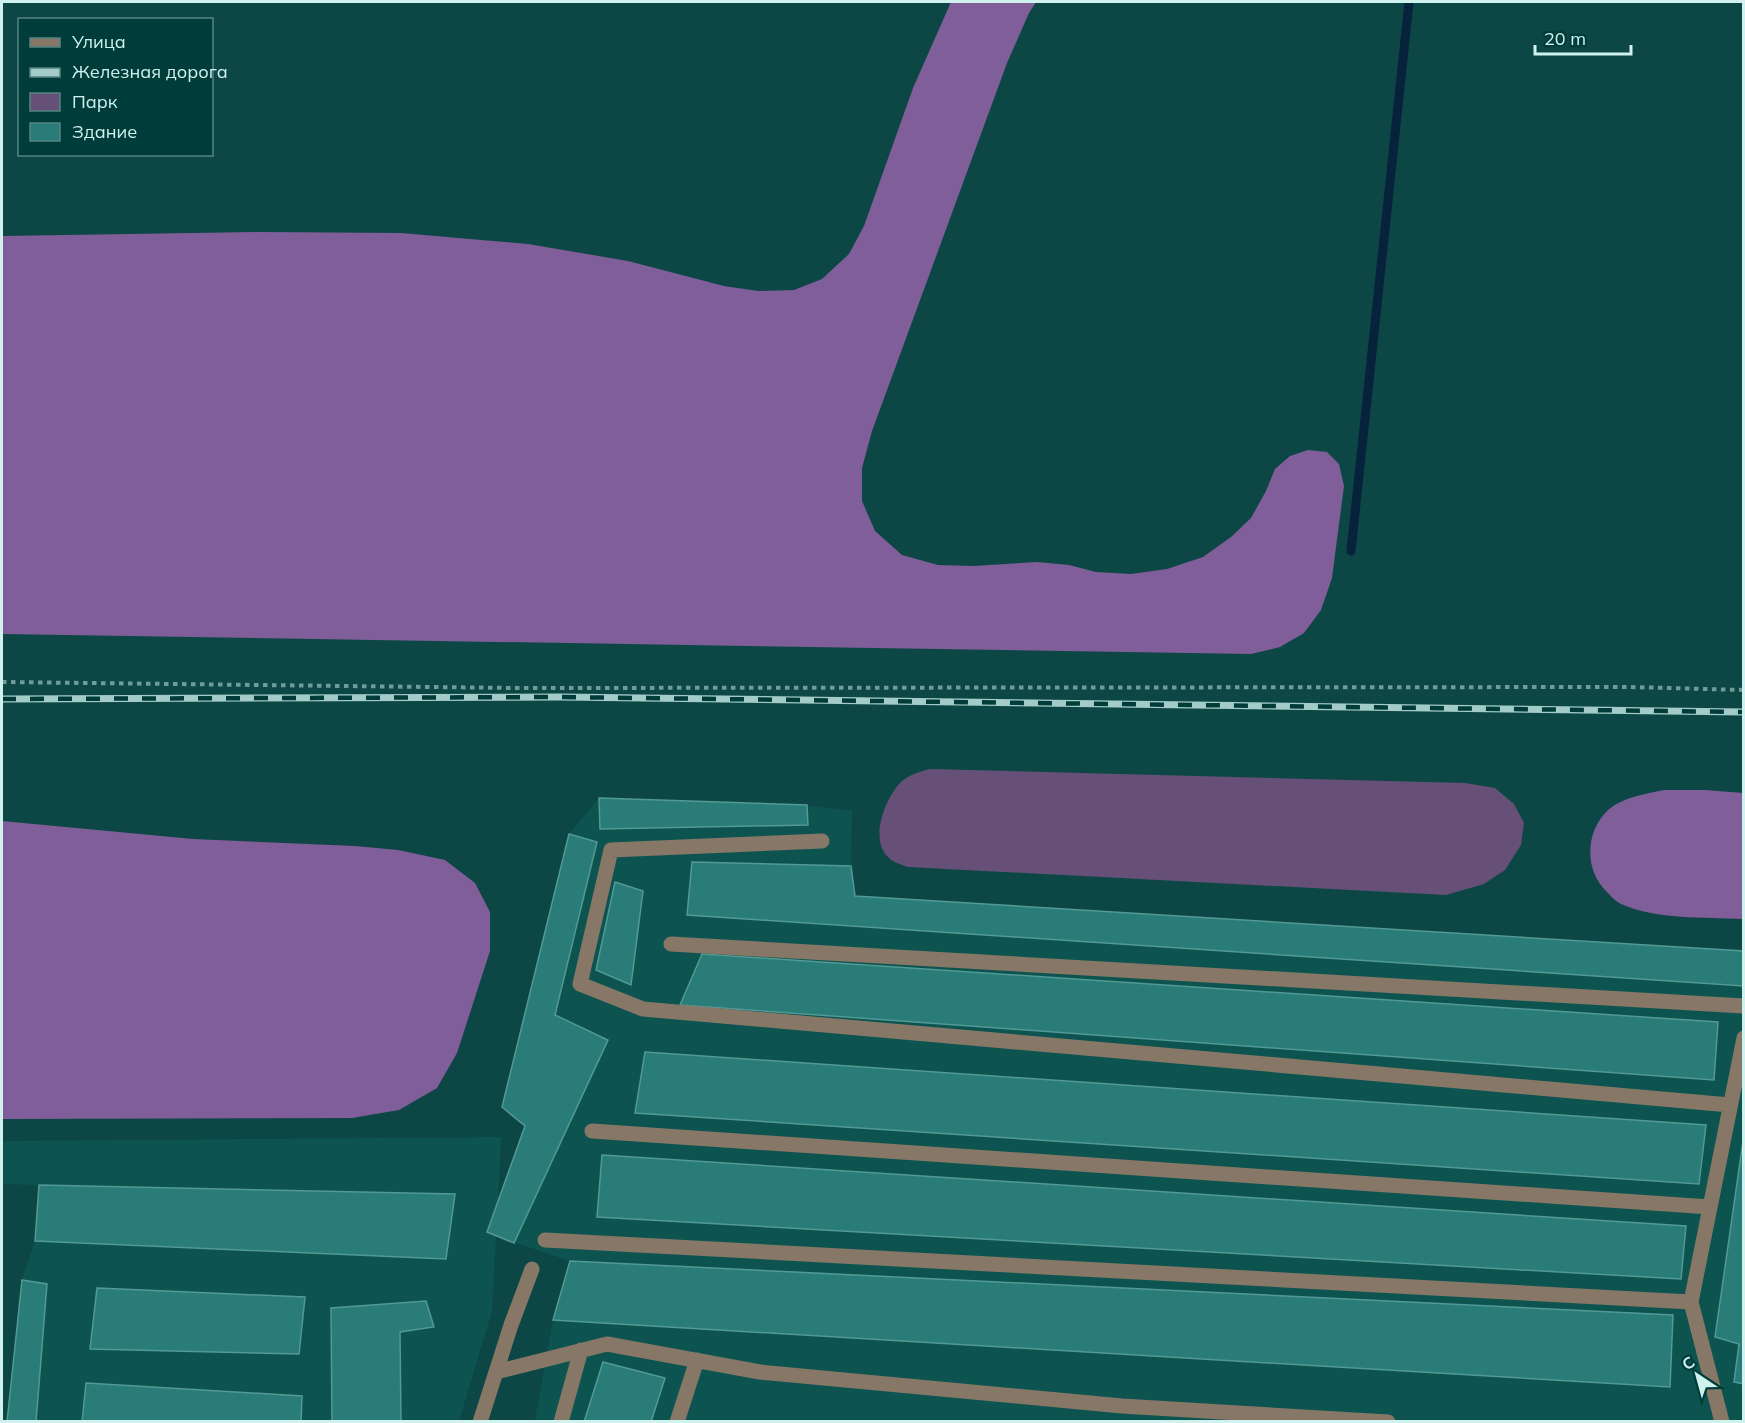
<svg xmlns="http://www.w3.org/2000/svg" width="1745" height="1423" font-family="Mulish,sans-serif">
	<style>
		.built { fill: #0d5451 }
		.green { fill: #665077 }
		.forest { fill: #805e99 }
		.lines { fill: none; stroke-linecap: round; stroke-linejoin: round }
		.stream { stroke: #07223b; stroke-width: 9 }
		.building { fill: #297c77; stroke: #539995; stroke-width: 1.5 }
		.path { stroke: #6e9c99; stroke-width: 4; stroke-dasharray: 4.5 4.5; stroke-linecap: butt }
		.minor { stroke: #877766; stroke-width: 15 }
		.rail-casing { stroke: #a3cbc8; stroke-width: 7 }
		.rail { stroke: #003d3a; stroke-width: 4.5; stroke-dasharray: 14; stroke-linecap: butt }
	</style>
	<rect width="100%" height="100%" fill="#0d4745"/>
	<!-- built -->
	<path class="built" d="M599 798 806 805 852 811 851 866 855 896 1743 951V1421H535L553 1320 570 1261 496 1236 492 1311 459 1421H7L22 1280 35 1241 39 1185 2 1184V1141L501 1137 498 1200 525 1127 502 1107 569 834Z"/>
	<!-- green -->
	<path class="green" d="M931 769 1465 783 1495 788 1514 804 1524 823 1521 845 1505 870 1484 884 1446 895 908 867C900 864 893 863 887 856 870 838 885 798 901 782 909 775 920 771 931 769Z"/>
	<!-- forest -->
	<path class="forest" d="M951 2H1036L1029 13 1007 63 872 431 862 468V501L875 531 902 555 938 565 974 566 1037 562 1069 565 1096 572 1131 574 1167 569 1203 557 1231 537 1251 518 1266 491 1275 469 1290 456 1308 450 1327 452 1339 464 1344 486 1332 578 1321 610 1304 633 1280 647 1251 654 2 634V236L260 232 401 233 528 244 628 261 724 286 758 291 794 290 822 279 849 254 864 226 913 88Z
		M1664 790H1705L1743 793V919C1703 917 1658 920 1621 904 1615 901 1611 896 1607 892 1584 870 1585 832 1608 810 1623 797 1645 794 1664 790Z
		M2 821 193 839 355 846 398 850 445 860 475 883 490 912V951L457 1053 437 1088 399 1110 352 1118 2 1119Z"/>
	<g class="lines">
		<!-- stream -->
		<path class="stream" d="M1351 551 1409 2"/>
	</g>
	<!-- building -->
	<path class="building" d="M599 798 807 805 808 825 600 829Z
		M569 834 597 842 555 1015 608 1040 514 1243 487 1232 525 1126 502 1107Z
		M692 862 851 866 855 896 1744 951V986L687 915Z
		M615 882 643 891 631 985 596 970Z
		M702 954 1718 1022 1714 1080 680 1005Z
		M645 1052 1706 1125 1699 1184 635 1113Z
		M1744 1134V1384L1734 1382 1739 1344 1715 1337Z
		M602 1155 1686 1226 1681 1279 597 1217Z
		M39 1185 455 1194 446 1259 35 1241Z
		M570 1261 1673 1315 1670 1387 553 1320Z
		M22 1280 47 1284 36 1422H7Z
		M97 1288 305 1297 299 1354 90 1349Z
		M426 1301 434 1327 400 1332 401 1422H332L331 1308Z
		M603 1362 665 1378 651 1422H584Z
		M86 1383 302 1396 301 1422H82Z"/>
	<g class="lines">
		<!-- path -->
		<path class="path" d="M2 682 516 688 1630 687 1744 690"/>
		<!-- minor -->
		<path class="minor" d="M822 841 611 850 580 984 643 1009 1730 1105
			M671 944 1744 1006
			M592 1131 1710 1207
			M545 1240 1691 1302
			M496 1372 607 1344 760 1372 1122 1406 1388 1422
			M480 1422 511 1325 532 1269
			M561 1422 581 1350
			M677 1422 697 1360
			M1722 1422 1691 1302 1744 1038"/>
		<defs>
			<path id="rail" d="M2 699 560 697 1744 712"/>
		</defs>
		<!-- rail casing -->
		<use href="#rail" class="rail-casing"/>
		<!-- rail -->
		<use href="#rail" class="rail"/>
	</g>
	<!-- border -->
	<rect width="1745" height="1423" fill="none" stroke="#d0f2ef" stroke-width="6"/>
	<!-- legend -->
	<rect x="18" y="18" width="195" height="138" fill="#003d3a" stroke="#538582" stroke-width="1.5"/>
	<rect x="30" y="38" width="30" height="9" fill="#877766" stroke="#538582" stroke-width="1.5"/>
	<text x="72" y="48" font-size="18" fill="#d0f2ef">Улица</text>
	<rect x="30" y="68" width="30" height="9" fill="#a3cbc8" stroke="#538582" stroke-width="1.5"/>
	<text x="72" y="78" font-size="18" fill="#d0f2ef">Железная дорога</text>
	<rect x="30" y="93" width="30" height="18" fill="#665077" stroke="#538582" stroke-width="1.5"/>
	<text x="72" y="108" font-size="18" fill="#d0f2ef">Парк</text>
	<rect x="30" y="123" width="30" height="18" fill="#297c77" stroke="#538582" stroke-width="1.5"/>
	<text x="72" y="138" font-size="18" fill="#d0f2ef">Здание</text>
	<!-- north arrow -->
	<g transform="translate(1697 1375) rotate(324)" stroke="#003d3a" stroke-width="4.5" paint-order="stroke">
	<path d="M0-4.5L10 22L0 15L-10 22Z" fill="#d0f2ef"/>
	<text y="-9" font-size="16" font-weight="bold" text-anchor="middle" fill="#d0f2ef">С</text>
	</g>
	<!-- scale -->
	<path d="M1535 45v9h96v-9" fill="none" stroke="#d0f2ef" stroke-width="3"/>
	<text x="1544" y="45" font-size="18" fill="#d0f2ef" stroke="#003d3a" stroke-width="4.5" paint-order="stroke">20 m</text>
</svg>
